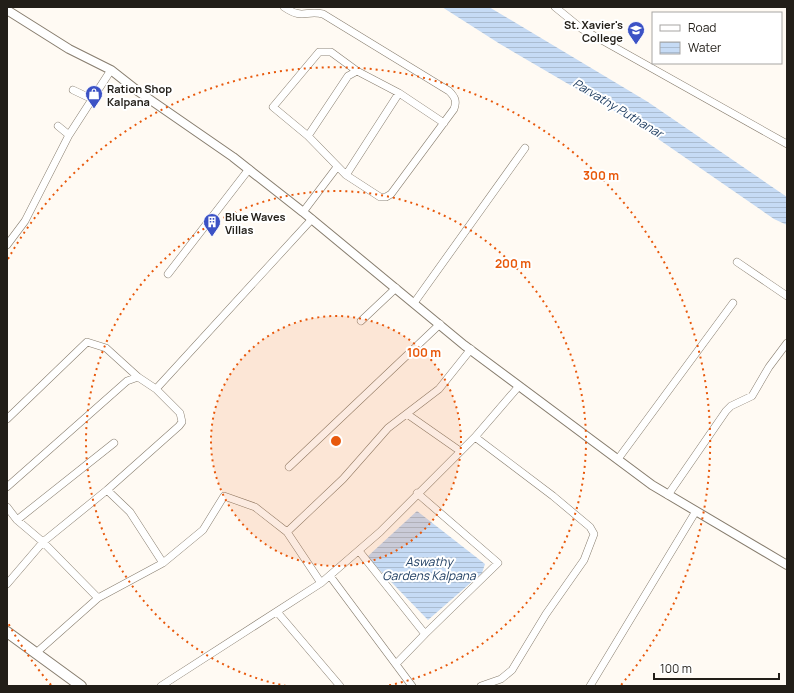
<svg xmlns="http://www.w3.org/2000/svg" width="794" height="693" font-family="Manrope,sans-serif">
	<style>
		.water { fill: url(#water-rules) }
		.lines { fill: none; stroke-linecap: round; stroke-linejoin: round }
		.minor-casing { stroke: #877d6e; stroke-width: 8 }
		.tertiary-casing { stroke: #877d6e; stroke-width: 10 }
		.secondary-casing { stroke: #877d6e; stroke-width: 12 }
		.minor { stroke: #fff; stroke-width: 7 }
		.tertiary { stroke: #fff; stroke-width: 8 }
		.secondary { stroke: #fff; stroke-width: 10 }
		.ring { fill: none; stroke: #e8590c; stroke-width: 2; stroke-dasharray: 2 4 }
		.labels { text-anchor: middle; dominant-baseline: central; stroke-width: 4; stroke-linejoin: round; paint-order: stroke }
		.poi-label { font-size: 11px; font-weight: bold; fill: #221e18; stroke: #fff; text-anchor: start }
		.water-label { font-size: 12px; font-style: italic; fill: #224064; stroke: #fff }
		.centre { fill: #e8590c; stroke: #fff; stroke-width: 2 }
		.ring-label { font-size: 12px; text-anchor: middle; font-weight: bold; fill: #e8590c; stroke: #fff; stroke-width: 4; stroke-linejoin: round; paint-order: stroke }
	</style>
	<defs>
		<pattern id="water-rules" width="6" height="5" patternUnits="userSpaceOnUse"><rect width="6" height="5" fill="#c6dbf5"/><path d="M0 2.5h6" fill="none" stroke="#aabcd1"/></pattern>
	</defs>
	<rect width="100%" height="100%" fill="#fffaf3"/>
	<!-- water -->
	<path class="water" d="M442 7H489L648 102 787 197V225L774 219 635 123 500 44Z
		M417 511 485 564 482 573 428 620 367 557Z"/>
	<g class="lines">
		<defs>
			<path id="minor" d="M284 7C303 20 305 10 323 14L449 91C455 97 457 101 454 109L391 194 386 197H380L346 175 308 136 273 107 319 52H331L357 71
				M555 7 582 29 787 144
				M73 90 92 99
				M58 126 69 135
				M308 136 348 76 357 71 399 93 444 123
				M346 175 399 93
				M303 212 337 167
				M7 245 25 221 69 135 111 70
				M737 262 787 296
				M168 274 249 169
				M414 303 525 148
				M361 321 396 288
				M407 414 460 451
				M7 419 87 342 106 348 138 377
				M618 459 733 303
				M289 467 440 324
				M7 487 127 381 138 377 156 389 312 219
				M107 490 130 512 163 563
				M668 495 726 411 731 406 752 396 769 367 787 343
				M7 507 17 520 43 542 107 490 179 426 182 422 180 413 156 389
				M17 520 114 443
				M359 551 425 634 498 563 417 493
				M330 576 412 686
				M321 583 287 532 343 479 388 428 439 389 471 349
				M7 584 43 542 98 598 36 653
				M98 598 163 563 203 530 224 496 255 507 287 532
				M278 613 340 686
				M396 664 425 634
				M161 686 321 583 380 532 475 437
				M481 686 501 679 512 670 546 614 584 560 594 534 590 527 553 496 475 437 519 386
				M590 686 696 511"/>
			<path id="tertiary" d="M7 10 69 49 111 70 139 92 233 157 303 212 464 345 652 485 787 565"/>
			<path id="secondary" d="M7 632 81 686"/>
		</defs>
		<!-- minor casing -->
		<use href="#minor" class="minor-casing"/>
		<!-- tertiary casing -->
		<use href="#tertiary" class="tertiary-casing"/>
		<!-- secondary casing -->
		<use href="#secondary" class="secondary-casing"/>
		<!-- minor -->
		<use href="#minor" class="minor"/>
		<!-- tertiary -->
		<use href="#tertiary" class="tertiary"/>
		<!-- secondary -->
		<use href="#secondary" class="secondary"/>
	</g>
	<!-- distance rings -->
	<circle cx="336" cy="441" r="125" fill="#e8590c" fill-opacity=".12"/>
	<g class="ring">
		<circle cx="336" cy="441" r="125"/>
		<path d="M286 686A250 250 0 1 1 386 686"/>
		<path d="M51 685A375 375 0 0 1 8 623M8 259A375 375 0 1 1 621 685"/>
	</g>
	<!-- icons -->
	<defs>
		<symbol id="university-pin" viewBox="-11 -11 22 30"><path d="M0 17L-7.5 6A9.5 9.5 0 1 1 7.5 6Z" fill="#3c52c5" stroke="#fff"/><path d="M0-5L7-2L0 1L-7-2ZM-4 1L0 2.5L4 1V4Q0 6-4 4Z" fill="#fff"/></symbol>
		<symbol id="shop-pin" viewBox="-11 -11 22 30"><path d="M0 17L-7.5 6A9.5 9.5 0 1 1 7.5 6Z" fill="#3c52c5" stroke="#fff"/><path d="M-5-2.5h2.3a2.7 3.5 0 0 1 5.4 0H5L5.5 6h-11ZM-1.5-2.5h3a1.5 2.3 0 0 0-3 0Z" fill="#fff"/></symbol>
		<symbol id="building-pin" viewBox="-11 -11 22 30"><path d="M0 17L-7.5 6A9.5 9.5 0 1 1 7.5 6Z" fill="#3c52c5" stroke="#fff"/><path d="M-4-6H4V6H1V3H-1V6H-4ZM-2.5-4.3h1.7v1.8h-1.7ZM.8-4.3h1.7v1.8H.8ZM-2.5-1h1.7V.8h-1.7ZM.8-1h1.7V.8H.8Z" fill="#fff"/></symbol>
	</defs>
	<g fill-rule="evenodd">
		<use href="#university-pin" x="626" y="20" width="20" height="27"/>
		<use href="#shop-pin" x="84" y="84" width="20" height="27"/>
		<use href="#building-pin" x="202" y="212" width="20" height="27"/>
	</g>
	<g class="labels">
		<!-- poi labels -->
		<g class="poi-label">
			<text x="623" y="24" text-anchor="end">St. Xavier's<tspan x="623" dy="13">College</tspan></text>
			<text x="107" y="88">Ration Shop<tspan x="107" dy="13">Kalpana</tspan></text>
			<text x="225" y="216">Blue Waves<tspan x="225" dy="13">Villas</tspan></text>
		</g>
		<!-- water labels -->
		<g class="water-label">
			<text transform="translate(618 108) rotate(31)">Parvathy Puthanar</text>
			<text x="429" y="561">Aswathy<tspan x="429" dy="14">Gardens Kalpana</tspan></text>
		</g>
	</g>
	<circle cx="336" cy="441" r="6" class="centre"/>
	<g class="ring-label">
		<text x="601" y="180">300 m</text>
		<text x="513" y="268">200 m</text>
		<text x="424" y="357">100 m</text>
	</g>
	<!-- border -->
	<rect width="794" height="693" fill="none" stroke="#221e18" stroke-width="16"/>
	<!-- legend -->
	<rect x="652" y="12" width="130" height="52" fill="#ffffff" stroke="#a7a5a3"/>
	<rect x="660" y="25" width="20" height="6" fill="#ffffff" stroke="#a7a5a3"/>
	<text x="688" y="32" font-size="12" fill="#221e18">Road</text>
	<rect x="660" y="42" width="20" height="12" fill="url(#water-rules)" stroke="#a7a5a3"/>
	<text x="688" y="52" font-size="12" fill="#221e18">Water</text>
	<!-- scale -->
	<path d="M654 673v6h125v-6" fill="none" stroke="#221e18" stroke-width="2"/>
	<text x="660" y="673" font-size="12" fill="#221e18" stroke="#ffffff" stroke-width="3" paint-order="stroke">100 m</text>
</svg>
